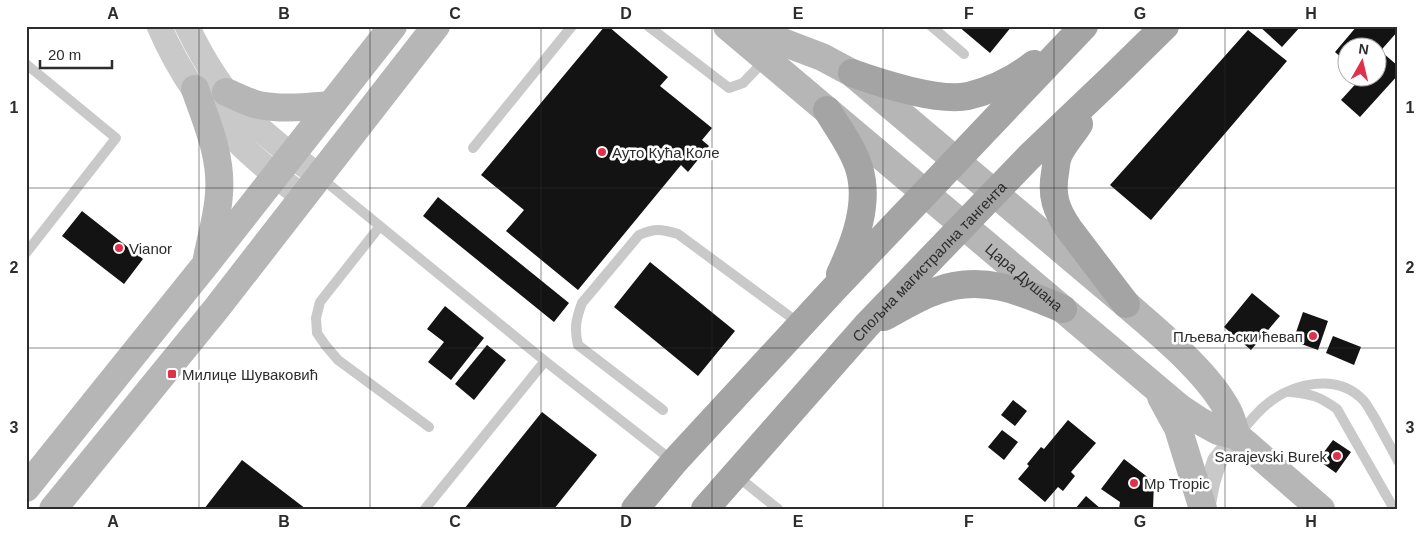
<svg xmlns="http://www.w3.org/2000/svg" width="1424" height="535" font-family="Arial,sans-serif">
	<style>
		.building { fill: #131313 }
		.lines { fill: none; stroke-linecap: round; stroke-linejoin: round }
		.service { stroke: #c9c9c9; stroke-width: 10 }
		.minor { stroke: #c9c9c9; stroke-width: 20 }
		.tertiary { stroke: #c9c9c9; stroke-width: 25 }
		.secondary { stroke: #b6b6b6; stroke-width: 28 }
		.primary { stroke: #a4a4a4; stroke-width: 28 }
		.grid { fill: none; stroke: #2c2c2c; stroke-width: 1; stroke-opacity: 0.55 }
		.poi-dot { fill: #e1304a; stroke: #fff; stroke-width: 2 }
		.labels { text-anchor: middle; dominant-baseline: central; stroke-width: 5; stroke-linejoin: round; paint-order: stroke }
		.poi-label { font-size: 15px; fill: #2c2c2c; stroke: #fff; text-anchor: start }
		.street-label { font-size: 15px; fill: #2c2c2c; stroke: #fff }
		.neatline { fill: none; stroke: #2c2c2c; stroke-width: 2 }
		.grid-label { font-size: 16px; text-anchor: middle; font-weight: bold; fill: #2c2c2c }
	</style>
	<rect width="100%" height="100%" fill="#fff"/>
	<!-- building -->
	<path class="building" d="M605 26H608L668 77 660 86 712 128 702 140 709 146 688 172 681 165 578 290 506 231 524 210 481 175Z
		M958 26H1012L990 53Z
		M1259 26H1301L1282 47Z
		M1357 26H1398V31L1376 56V48H1346V62L1335 52Z
		M1248 30 1287 61 1151 220 1110 185Z
		M1383 53 1398 66V75L1360 117 1341 100 1361 78H1376V61Z
		M438 197 569 303 554 322 423 216Z
		M82 211 143 259 124 284 62 236Z
		M650 262 735 331 698 376 614 307Z
		M1252 293 1280 316 1251 350 1224 327Z
		M445 306 484 338 451 380 428 362 444 342 427 329Z
		M1303 312 1328 321 1318 350 1293 341Z
		M1333 336 1361 347 1354 365 1326 353Z
		M487 345 506 360 474 400 455 384Z
		M1013 400 1027 411 1015 426 1001 415Z
		M542 412 597 455 554 509H464Z
		M1068 420 1096 443 1071 472 1075 476 1063 491 1058 487 1045 502 1018 479 1029 466 1027 464 1041 447 1044 449Z
		M1002 430 1018 442 1004 460 988 447Z
		M1333 440 1351 452 1336 473 1318 460Z
		M1124 459 1154 482 1153 509H1119L1120 502 1101 489Z
		M242 460 306 509H204Z
		M1086 496 1101 509H1075Z"/>
	<g class="lines">
		<!-- service -->
		<path class="service" d="M648 26 729 88 743 83 765 60
			M931 26 964 54
			M26 64 116 138 26 253
			M473 148 572 26
			M320 177 545 361 674 462
			M380 226 320 302 316 318 317 333 326 346 338 360 429 427
			M1290 392C1311 394 1319 396 1337 409L1394 509
			M663 410 578 345C574 328 576 319 582 303L639 235C655 228 661 229 678 234L800 324
			M1240 433C1248 424 1256 413 1266 405 1292 383 1338 372 1364 401 1368 406 1372 414 1376 420 1383 434 1391 447 1398 461
			M737 476 778 509
			M425 509 545 361"/>
		<!-- minor -->
		<path class="minor" d="M1205 509 1210 483 1217 461 1237 436"/>
		<!-- tertiary -->
		<path class="tertiary" d="M159 26C178 70 207 113 242 146 261 165 283 181 304 198
			M187 26C205 64 227 98 257 126 277 145 299 161 320 177"/>
		<!-- secondary -->
		<g class="secondary">
			<path id="s1" d="M727 26 1180 408 1198 420 1218 431 1237 436 1321 509"/>
			<path d="M740 26 822 57 852 73 1126 304C1159 333 1208 372 1228 411 1232 419 1234 428 1237 436"/>
			<path d="M195 89C207 123 222 157 219 193 218 215 211 237 207 258"/>
			<path d="M226 92C236 96 245 101 255 104 280 110 305 107 330 105"/>
			<path d="M1161 397 1178 428 1203 509"/>
			<path d="M26 488 206 264 393 26"/>
			<path d="M53 509 216 309 436 26"/>
		</g>
		<!-- primary -->
		<g class="primary">
			<path d="M852 73C880 83 939 102 968 96 993 90 1015 79 1034 64"/>
			<path d="M827 110C838 128 853 148 859 168 870 203 855 242 840 274"/>
			<path d="M1079 124C1073 134 1064 143 1059 154 1056 160 1056 167 1055 173 1051 196 1056 210 1069 229L1126 304"/>
			<path d="M884 317C901 308 918 297 936 291 981 274 1021 291 1063 309"/>
			<path d="M635 509 674 462 833 290 1084 26"/>
			<path id="s2" d="M705 509 867 325 1029 157 1114 76 1165 26"/>
		</g>
	</g>
	<!-- grid -->
	<path class="grid" d="M199 26V509M370 26V509M541 26V509M712 26V509M883 26V509M1054 26V509M1225 26V509M26 188H1398M26 348H1398"/>
	<!-- markers -->
	<g class="poi-dot">
		<circle cx="602" cy="152" r="5"/>
		<circle cx="119" cy="248" r="5"/>
		<circle cx="1313" cy="336" r="5"/>
		<rect x="167" y="369" width="10" height="10" rx="2.5"/>
		<circle cx="1337" cy="456" r="5"/>
		<circle cx="1134" cy="483" r="5"/>
	</g>
	<g class="labels">
		<!-- poi labels -->
		<g class="poi-label">
			<text x="612" y="152">Ауто Кућа Коле</text>
			<text x="129" y="248">Vianor</text>
			<text x="1303" y="336" text-anchor="end">Пљеваљски ћевап</text>
			<text x="182" y="374">Милице Шуваковић</text>
			<text x="1327" y="456" text-anchor="end">Sarajevski Burek</text>
			<text x="1144" y="483">Mp Tropic</text>
		</g>
		<!-- street labels -->
		<g class="street-label">
			<text stroke="none"><textPath href="#s2" startOffset="334">Спољна магистрална тангента</textPath></text>
			<text stroke="none"><textPath href="#s1" startOffset="389">Цара Душана</textPath></text>
		</g>
	</g>
	<!-- border -->
	<rect width="1424" height="535" fill="none" stroke="#ffffff" stroke-width="55"/>
	<!-- north arrow -->
	<g transform="translate(1362 62) rotate(8)"><circle r="24" fill="#ffffff" stroke="#ababab"/>
	<path d="M0-4L9 19L0 12L-9 19Z" fill="#e1304a"/>
	<text y="-8" font-size="14" font-weight="bold" text-anchor="middle" fill="#2c2c2c">N</text>
	</g>
	<!-- scale -->
	<path d="M40 60v8h72v-8" fill="none" stroke="#2c2c2c" stroke-width="2.5"/>
	<text x="48" y="60" font-size="15" fill="#2c2c2c" stroke="#ffffff" stroke-width="4" paint-order="stroke">20 m</text>
	<rect x="28" y="28" width="1368" height="480" class="neatline"/>
	<g class="grid-label">
		<text x="113" y="19">A</text>
		<text x="284" y="19">B</text>
		<text x="455" y="19">C</text>
		<text x="626" y="19">D</text>
		<text x="798" y="19">E</text>
		<text x="969" y="19">F</text>
		<text x="1140" y="19">G</text>
		<text x="1311" y="19">H</text>
		<text x="14" y="113">1</text>
		<text x="1410" y="113">1</text>
		<text x="14" y="273">2</text>
		<text x="1410" y="273">2</text>
		<text x="14" y="433">3</text>
		<text x="1410" y="433">3</text>
		<text x="113" y="527">A</text>
		<text x="284" y="527">B</text>
		<text x="455" y="527">C</text>
		<text x="626" y="527">D</text>
		<text x="798" y="527">E</text>
		<text x="969" y="527">F</text>
		<text x="1140" y="527">G</text>
		<text x="1311" y="527">H</text>
	</g>
</svg>
